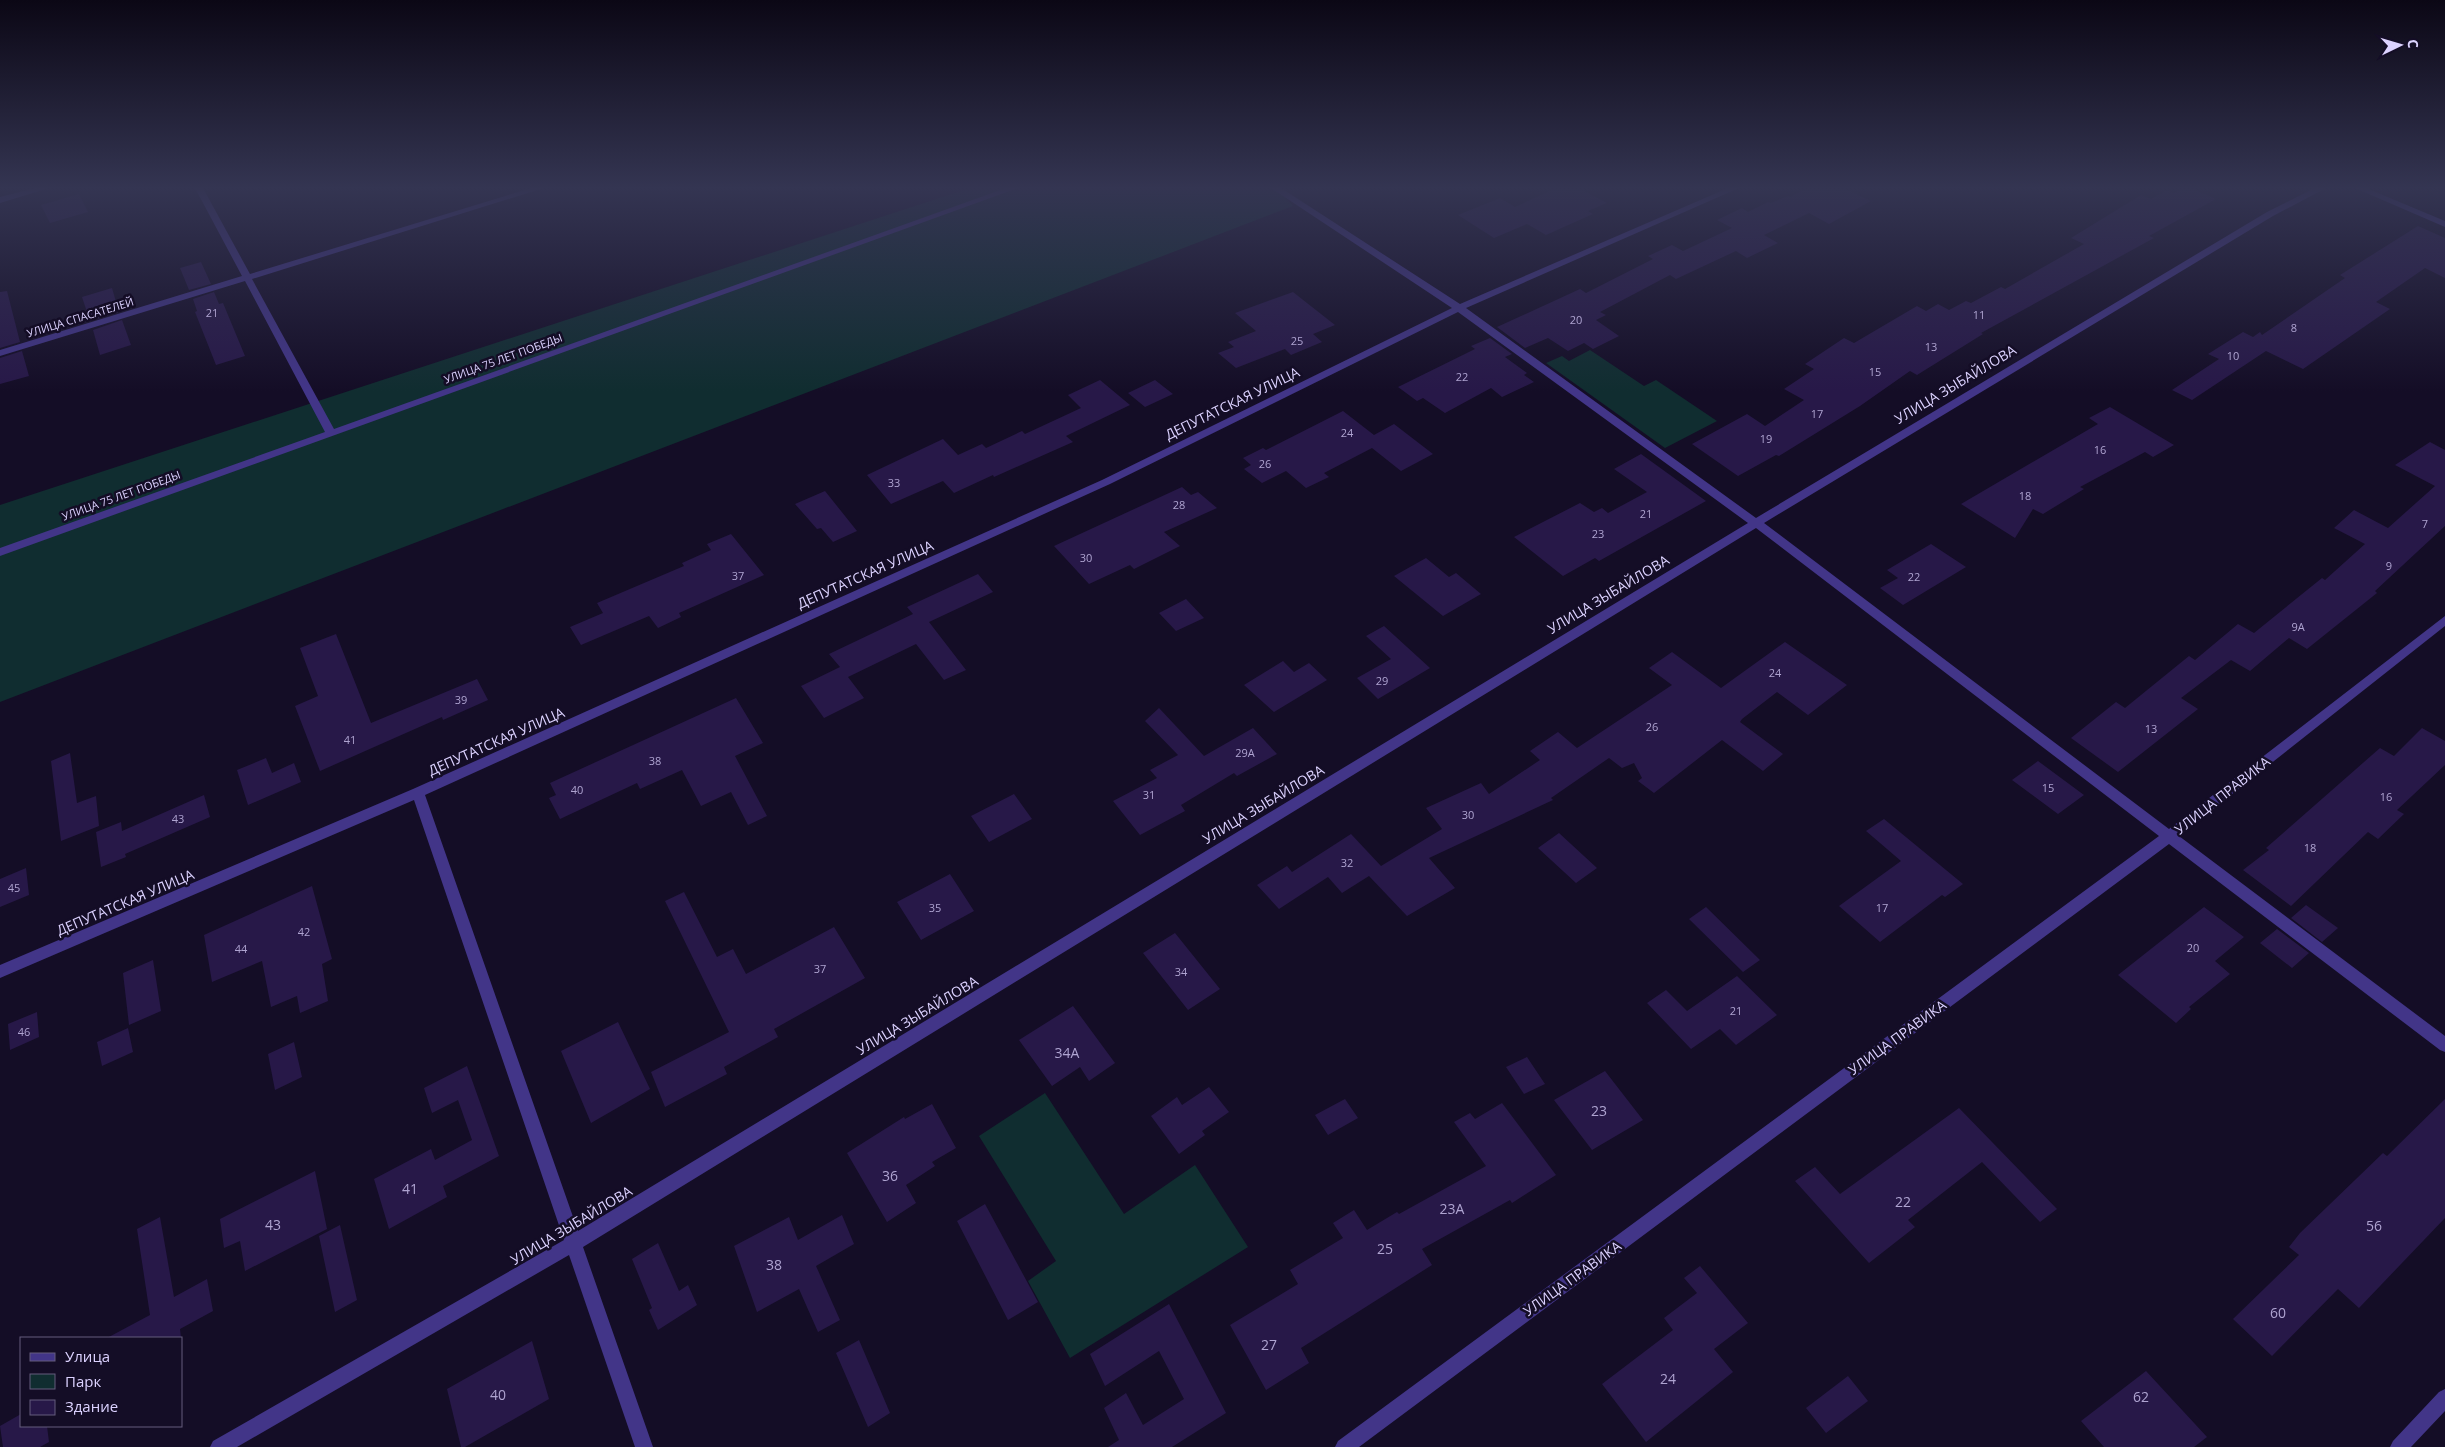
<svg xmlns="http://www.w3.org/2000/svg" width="2445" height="1447" font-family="'Open Sans',sans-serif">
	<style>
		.green { fill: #102d30 }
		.building { fill: #271848 }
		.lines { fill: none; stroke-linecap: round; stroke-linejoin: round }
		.minor { fill: #423588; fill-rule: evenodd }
		.labels { text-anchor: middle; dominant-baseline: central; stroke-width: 5; stroke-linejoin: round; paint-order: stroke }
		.number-label { font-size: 11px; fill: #afa4d1 }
		.far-street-label { font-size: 11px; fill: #dcd2ff; stroke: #140d26 }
		.street-label { font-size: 14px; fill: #dcd2ff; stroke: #140d26 }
		.near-number-label { font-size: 14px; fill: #afa4d1 }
	</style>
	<rect width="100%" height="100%" fill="#140d26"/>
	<!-- green -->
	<path class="green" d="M970 188H1276L1293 206 0 702V505Z
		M1590 350 1644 386 1656 380 1717 421 1665 448 1546 363 1562 356 1569 361Z
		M1045 1093 1124 1214 1195 1165 1248 1247 1070 1358 1028 1281 1056 1261 979 1136Z"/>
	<!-- building -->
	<path class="building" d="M1556 188H1579L1607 203 1588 211 1593 214 1546 235 1527 224 1494 238 1458 215 1500 198 1515 207Z
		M1807 188H1843L1871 201 1829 224 1809 213 1764 235 1778 243 1747 258 1736 251 1676 279 1670 275 1600 312 1606 315 1596 320 1619 336 1593 349 1584 343 1568 351 1548 338 1525 348 1497 327 1580 289 1586 293 1653 259 1648 256 1672 245 1683 251 1732 228 1717 220 1742 208 1748 212 1768 202 1771 203 1788 196 1790 197Z
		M2184 188H2191L2216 199 2149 236 2154 238 1981 333 1983 334 1917 375 1910 371 1860 406 1779 456 1776 455 1738 476 1692 444 1747 414 1765 426 1804 400 1784 389 1814 369 1805 364 1844 338 1854 343 1917 306 1926 311 1938 304 1949 310 1966 301 1971 303 2001 287 2005 289 2084 244 2071 238 2141 195 2151 199 2167 190 2174 193Z
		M79 194 88 212 50 223 41 205Z
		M2418 226 2445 238V278L2425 268 2376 302 2390 309 2303 369 2266 351 2192 400 2172 390 2219 359 2208 354 2243 332 2253 337 2260 332 2262 335 2345 278 2340 275Z
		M201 262 211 284 189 290 180 268Z
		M112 288 119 312 90 321 82 297Z
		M7 291 20 342 0 348V292Z
		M214 292 219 304 223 303 245 356 216 365 195 312 197 311 193 299Z
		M1293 292 1335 325 1313 334 1322 342 1291 355 1285 349 1236 368 1218 353 1234 347 1228 342 1256 331 1235 313Z
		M122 320 131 345 100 355 93 330Z
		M1490 338 1512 354 1505 357 1527 373 1524 375 1534 382 1502 397 1491 388 1445 413 1423 398 1417 401 1398 387 1475 349 1471 346Z
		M22 351 29 376 0 384V358Z
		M1100 380 1130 405 1066 436 1073 442 994 477 993 475 954 493 943 481 891 504 867 475 943 439 958 455 982 444 986 448 1022 431 1025 434 1081 408 1068 395Z
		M1155 380 1173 394 1145 407 1128 393Z
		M2110 407 2174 445 2153 457 2145 452 2080 487 2084 489 2043 514 2033 509 2015 538 1961 504 2098 424 2089 418Z
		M1343 411 1374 435 1394 424 1433 454 1401 471 1372 448 1324 473 1329 477 1306 488 1286 471 1262 483 1244 469 1251 465 1243 458 1263 448 1266 450Z
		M2430 442 2445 450V526L2375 591 2377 593 2307 649 2289 638 2250 671 2231 660 2181 698 2198 709 2118 772 2071 738 2116 702 2125 708 2189 656 2195 660 2238 624 2254 633 2322 578 2325 580 2365 544 2334 528 2354 510 2388 528 2435 486 2395 465Z
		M1641 454 1706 501 1599 561 1595 558 1563 576 1514 537 1580 503 1594 512 1602 508 1608 513 1647 492 1614 469Z
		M1182 487 1191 495 1198 492 1217 508 1164 532 1180 546 1134 569 1130 565 1089 584 1054 546Z
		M825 491 857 531 833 542 821 528 817 529 795 504Z
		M731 534 764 575 679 613 681 617 658 628 649 616 581 645 570 627 603 613 597 603 684 566 682 563 711 550 707 544Z
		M1931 544 1966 567 1903 605 1880 588 1898 578 1887 570Z
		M1426 558 1449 577 1456 573 1481 594 1443 616 1394 576Z
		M978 574 993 592 929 622 966 670 944 680 916 644 848 677 864 698 824 718 801 686 840 667 829 654 913 614 907 607Z
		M1186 599 1204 618 1176 631 1159 613Z
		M1384 626 1430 668 1378 699 1357 678 1391 659 1366 636Z
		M336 634 371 723 477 679 488 700 443 720 442 717 320 771 295 706 318 696 300 648Z
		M1785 642 1847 685 1808 715 1777 692 1742 719 1740 722 1783 754 1763 771 1722 740 1654 793 1638 781 1642 778 1634 763 1622 768 1609 758 1551 798 1553 800 1429 858 1455 888 1407 916 1369 876 1342 893 1328 877 1279 909 1257 885 1287 866 1292 872 1351 834 1381 866 1442 829 1426 808 1481 783 1489 794 1540 760 1530 751 1558 732 1577 748 1672 685 1649 668 1672 652 1721 688Z
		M1283 661 1294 672 1309 663 1327 680 1274 712 1244 685Z
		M736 698 763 743 735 756 767 816 748 825 731 792 701 806 682 770 640 789 637 783 560 819 549 798 556 795 550 783Z
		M1159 708 1204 756 1253 728 1277 754 1237 776 1234 773 1181 805 1185 811 1140 835 1113 801 1157 778 1150 770 1178 755 1145 721Z
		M2422 728 2445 741V765L2397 810 2404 814 2378 839 2368 832 2291 906 2243 870 2269 850 2266 848 2380 748 2394 756Z
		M70 753 77 803 96 796 99 826 61 841 51 761Z
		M266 758 272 773 294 763 301 782 248 805 237 770Z
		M2038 761 2084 795 2058 814 2012 780Z
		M1014 794 1032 819 989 842 971 816Z
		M204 795 210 817 125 854 126 857 101 867 96 832 121 822 122 831Z
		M1884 819 1963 884 1945 897 1942 895 1880 942 1839 906 1901 861 1866 831Z
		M1559 833 1597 868 1576 883 1538 848Z
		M26 868 29 895 0 907V879Z
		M950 874 974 911 921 940 897 902Z
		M312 886 332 959 322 964 328 1001 300 1013 297 996 271 1007 262 961 212 982 204 935Z
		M684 892 717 957 733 949 746 974 834 927 865 978 774 1029 778 1037 724 1067 727 1074 665 1107 651 1072 729 1032 665 901Z
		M2306 905 2338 928 2322 942 2291 918Z
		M1706 907 1760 960 1743 972 1689 919Z
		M2204 907 2244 937 2215 961 2230 974 2189 1007 2191 1009 2176 1023 2118 975Z
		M2277 929 2309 953 2292 968 2260 943Z
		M1175 933 1220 989 1188 1010 1143 953Z
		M153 960 161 1011 129 1025 123 973Z
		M1737 976 1777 1015 1736 1045 1720 1029 1691 1049 1647 1003 1666 990 1687 1011Z
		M1073 1006 1115 1063 1089 1081 1080 1067 1052 1086 1019 1040Z
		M37 1012 39 1037 10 1050 8 1024Z
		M618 1022 650 1089 591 1123 561 1051Z
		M128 1028 133 1052 102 1066 97 1042Z
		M294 1042 302 1077 275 1090 268 1054Z
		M1527 1057 1545 1084 1524 1094 1506 1067Z
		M467 1066 499 1156 443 1186 447 1197 389 1229 374 1179 431 1149 435 1160 472 1140 458 1100 432 1113 424 1088Z
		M1605 1071 1643 1120 1592 1150 1554 1100Z
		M1209 1087 1229 1112 1202 1131 1205 1135 1179 1154 1151 1116 1177 1097 1182 1105Z
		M1345 1099 1358 1118 1328 1135 1315 1115Z
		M2445 1099V1218L2359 1308 2338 1289 2272 1356 2233 1319 2299 1255 2289 1247 2300 1233 2383 1153 2387 1156Z
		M1502 1103 1556 1175 1512 1203 1510 1200 1422 1249 1432 1265 1301 1348 1309 1363 1266 1390 1230 1325 1298 1284 1290 1270 1343 1238 1333 1223 1354 1210 1367 1230 1397 1212 1399 1214 1486 1166 1454 1122 1470 1113 1475 1119Z
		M932 1104 956 1148 932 1162 935 1166 906 1185 916 1203 887 1222 847 1153 904 1117 905 1119Z
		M1959 1108 2057 1209 2040 1222 1982 1162 1908 1220 1915 1227 1869 1263 1795 1181 1815 1167 1840 1194Z
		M315 1171 327 1229 245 1271 240 1241 224 1248 220 1219Z
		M985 1204 1038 1302 1008 1320 957 1221Z
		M842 1215 854 1244 816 1266 840 1320 818 1332 799 1289 757 1312 734 1246 789 1217 798 1240Z
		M160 1217 174 1297 207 1279 213 1311 180 1329 181 1338H107L150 1315 137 1229Z
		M340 1225 357 1300 335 1312 319 1236Z
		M658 1243 679 1291 688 1285 697 1305 658 1330 649 1310 652 1308 632 1259Z
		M1700 1266 1748 1323 1714 1349 1733 1372 1646 1442 1602 1384 1673 1330 1664 1318 1697 1293 1684 1278Z
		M1169 1304 1226 1413 1172 1447H1108L1119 1440 1104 1408 1126 1393 1143 1425 1184 1399 1159 1351 1105 1386 1090 1354Z
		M859 1340 890 1413 868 1427 836 1353Z
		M532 1341 549 1399 465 1447H461L447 1389Z
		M2146 1371 2207 1437 2194 1447H2104L2081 1421Z
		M1848 1376 1868 1401 1826 1433 1806 1408Z
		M21 1414V1426H47L49 1442 40 1447H3L0 1426Z"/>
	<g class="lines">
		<!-- minor -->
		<path class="minor" d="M35 188H49L0 203V197Z
			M195 188H203L250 274 531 188H544L252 279 334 429 1006 188H1018L0 556V548L325 432 245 281 0 356V350L242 276Z
			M1271 188H1281L1460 304 1728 188H1739L1466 308 1756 518 2267 212 2315 188H2326L2273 216 1764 523 2169 829 2445 616V626L2179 836 2445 1036V1052L2440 1050 2169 844 1359 1447H1335L1338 1441 2159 836 1756 528 583 1247 653 1447H635L569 1255 237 1447H210L213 1441 564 1240 414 800 0 978V965L413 789 1102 480 1452 308ZM1458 312 1748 523 578 1231 425 795 1110 484Z
			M2355 188H2366L2445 221V227Z
			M2445 1389V1411L2411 1447H2390L2393 1441 2439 1392Z"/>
	</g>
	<!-- sky -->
	<linearGradient id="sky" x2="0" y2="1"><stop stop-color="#0b0715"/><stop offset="0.48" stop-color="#343552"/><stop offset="1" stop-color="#343552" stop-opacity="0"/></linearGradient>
	<rect width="2445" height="391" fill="url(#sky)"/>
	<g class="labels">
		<!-- number labels -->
		<g class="number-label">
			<text x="212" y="312">21</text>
			<text x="1979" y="314">11</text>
			<text x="1576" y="319">20</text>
			<text x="2294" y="327">8</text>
			<text x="1297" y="340">25</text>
			<text x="1931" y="346">13</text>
			<text x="2233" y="355">10</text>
			<text x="1875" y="371">15</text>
			<text x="1462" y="376">22</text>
			<text x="1817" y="413">17</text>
			<text x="1347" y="432">24</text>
			<text x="1766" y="438">19</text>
			<text x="2100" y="449">16</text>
			<text x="1265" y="463">26</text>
			<text x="894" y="482">33</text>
			<text x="2025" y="495">18</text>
			<text x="1179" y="504">28</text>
			<text x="1646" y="513">21</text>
			<text x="2425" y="523">7</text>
			<text x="1598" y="533">23</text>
			<text x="1086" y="557">30</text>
			<text x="2389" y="565">9</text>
			<text x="738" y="575">37</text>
			<text x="1914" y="576">22</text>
			<text x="2298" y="626">9А</text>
			<text x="1775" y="672">24</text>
			<text x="1382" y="680">29</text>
			<text x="461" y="699">39</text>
			<text x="1652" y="726">26</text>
			<text x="2151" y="728">13</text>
			<text x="350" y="739">41</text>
			<text x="1245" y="752">29А</text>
			<text x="655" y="760">38</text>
			<text x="2048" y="787">15</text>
			<text x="577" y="789">40</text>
			<text x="1149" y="794">31</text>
			<text x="2386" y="796">16</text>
			<text x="1468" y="814">30</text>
			<text x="178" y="818">43</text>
			<text x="2310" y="847">18</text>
			<text x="1347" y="862">32</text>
			<text x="14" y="887">45</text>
			<text x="935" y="907">35</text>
			<text x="1882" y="907">17</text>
			<text x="304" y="931">42</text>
			<text x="2193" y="947">20</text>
			<text x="241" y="948">44</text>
			<text x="820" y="968">37</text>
			<text x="1181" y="971">34</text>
			<text x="1736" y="1010">21</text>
			<text x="24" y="1031">46</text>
		</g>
		<!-- far-street labels -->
		<g class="far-street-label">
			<text transform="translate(80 317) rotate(-17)">УЛИЦА СПАСАТЕЛЕЙ</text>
			<text transform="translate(503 358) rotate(-20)">УЛИЦА 75 ЛЕТ ПОБЕДЫ</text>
			<text transform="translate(121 495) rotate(-20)">УЛИЦА 75 ЛЕТ ПОБЕДЫ</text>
		</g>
		<!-- street labels -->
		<g class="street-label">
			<text transform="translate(1955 384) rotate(-31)">УЛИЦА ЗЫБАЙЛОВА</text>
			<text transform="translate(1232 403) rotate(-26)">ДЕПУТАТСКАЯ УЛИЦА</text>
			<text transform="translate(865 574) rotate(-24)">ДЕПУТАТСКАЯ УЛИЦА</text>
			<text transform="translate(1608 594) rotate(-31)">УЛИЦА ЗЫБАЙЛОВА</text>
			<text transform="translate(496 741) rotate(-24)">ДЕПУТАТСКАЯ УЛИЦА</text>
			<text transform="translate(2222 795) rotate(-38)">УЛИЦА ПРАВИКА</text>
			<text transform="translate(1263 804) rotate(-31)">УЛИЦА ЗЫБАЙЛОВА</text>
			<text transform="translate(125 902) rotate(-23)">ДЕПУТАТСКАЯ УЛИЦА</text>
			<text transform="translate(917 1015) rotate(-31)">УЛИЦА ЗЫБАЙЛОВА</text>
			<text transform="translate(1897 1037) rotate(-36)">УЛИЦА ПРАВИКА</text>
			<text transform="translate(571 1225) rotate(-31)">УЛИЦА ЗЫБАЙЛОВА</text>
			<text transform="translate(1572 1278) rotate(-36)">УЛИЦА ПРАВИКА</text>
		</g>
		<!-- near-number labels -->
		<g class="near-number-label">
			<text x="1067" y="1052">34А</text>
			<text x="1599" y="1110">23</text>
			<text x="890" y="1175">36</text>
			<text x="410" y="1188">41</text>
			<text x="1903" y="1201">22</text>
			<text x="1452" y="1208">23А</text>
			<text x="273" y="1224">43</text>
			<text x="2374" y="1225">56</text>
			<text x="1385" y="1248">25</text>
			<text x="774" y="1264">38</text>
			<text x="2278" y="1312">60</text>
			<text x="1269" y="1344">27</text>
			<text x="1668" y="1378">24</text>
			<text x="498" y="1394">40</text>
			<text x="2141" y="1396">62</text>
		</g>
	</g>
	<!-- legend -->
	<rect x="20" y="1337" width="162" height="90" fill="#140d26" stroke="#645c7d"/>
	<rect x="30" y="1353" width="25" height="8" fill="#423588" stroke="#645c7d"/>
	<text x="65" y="1362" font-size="15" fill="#dcd2ff">Улица</text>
	<rect x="30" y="1374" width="25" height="15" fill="#102d30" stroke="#645c7d"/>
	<text x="65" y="1387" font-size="15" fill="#dcd2ff">Парк</text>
	<rect x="30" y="1400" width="25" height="15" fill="#271848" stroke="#645c7d"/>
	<text x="65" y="1412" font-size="15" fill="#dcd2ff">Здание</text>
	<!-- north arrow -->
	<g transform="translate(2400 45) rotate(85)" stroke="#140d26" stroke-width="4" paint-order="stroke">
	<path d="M0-4L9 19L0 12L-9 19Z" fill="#dcd2ff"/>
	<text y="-8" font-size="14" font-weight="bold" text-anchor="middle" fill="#dcd2ff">С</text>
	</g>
</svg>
